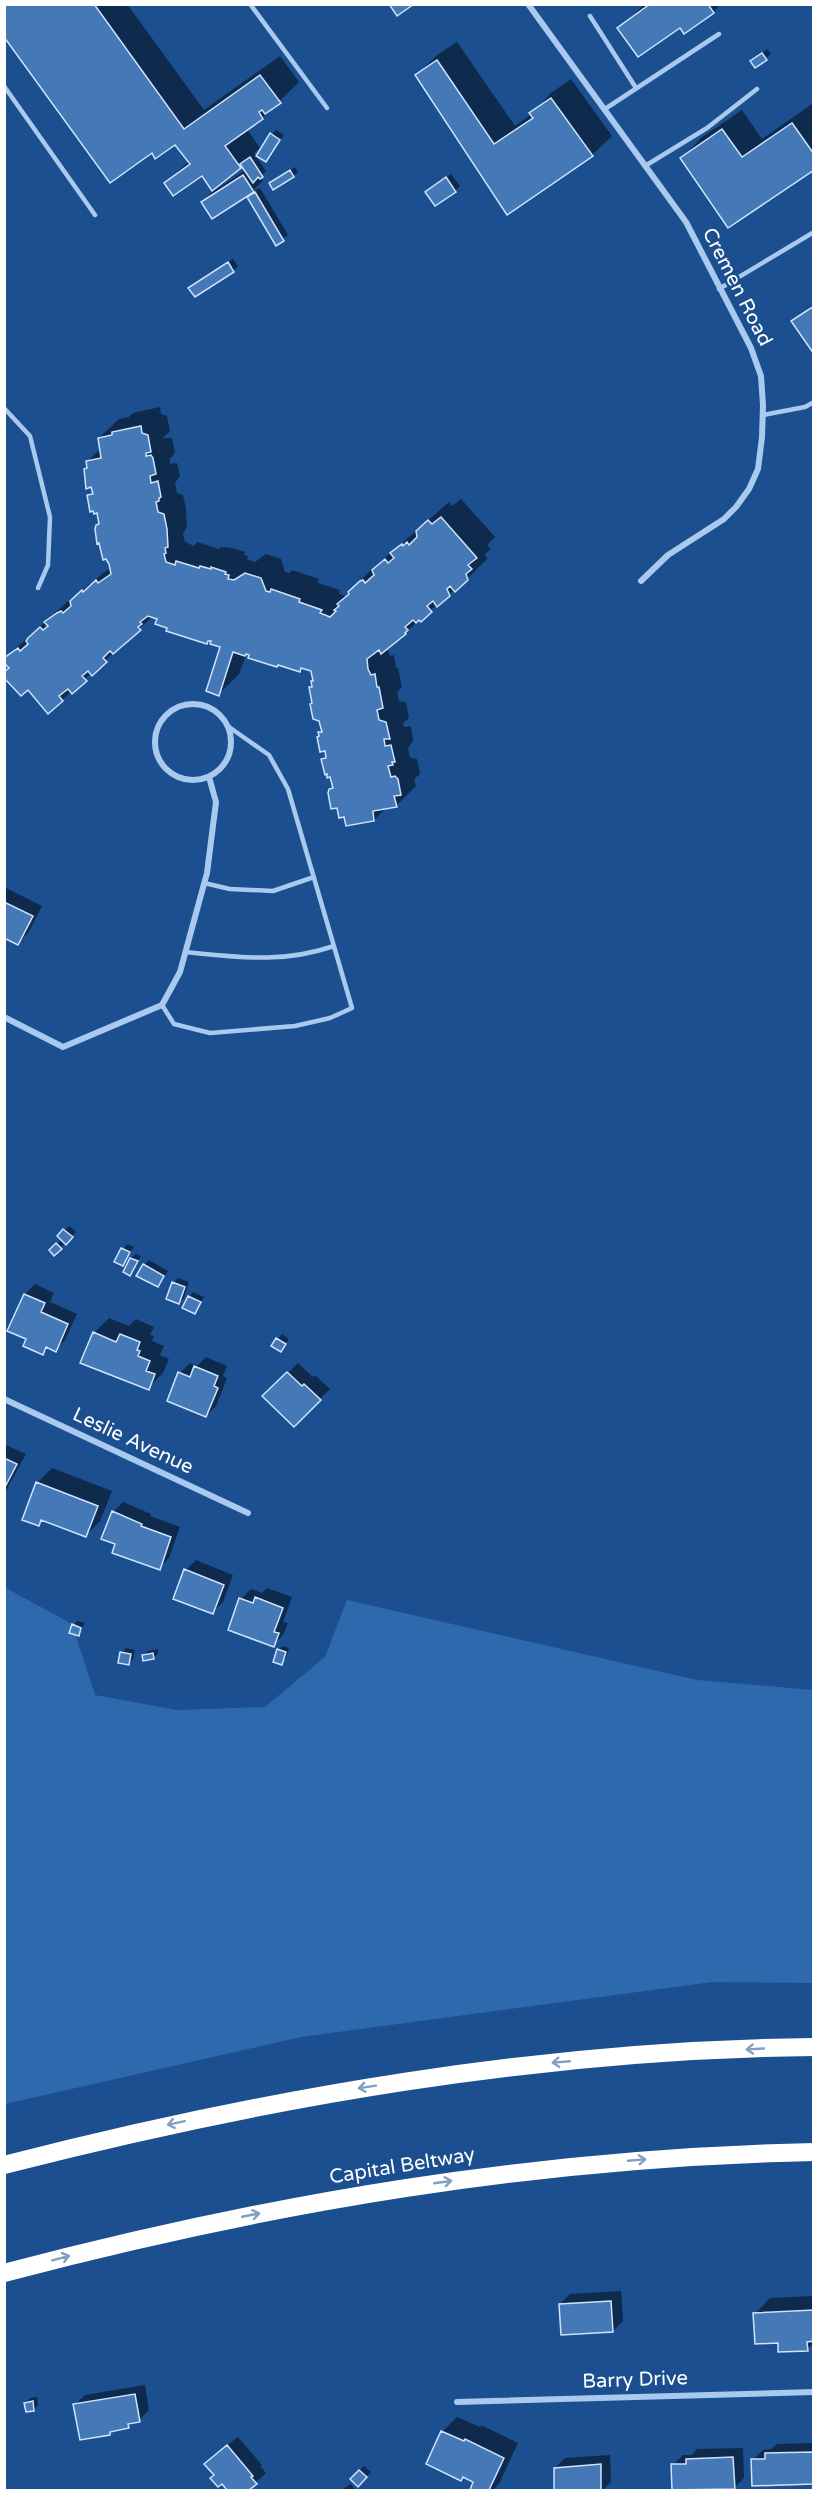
<svg xmlns="http://www.w3.org/2000/svg" width="818" height="2495" font-family="'Varela Round',sans-serif">
	<style>
		.green { fill: #2e69ad }
		.shadow { fill: #0007 }
		.building { fill: #4478b7; stroke: #cfe3fa; stroke-width: 1.5 }
		.lines { fill: none; stroke-linecap: round; stroke-linejoin: round }
		.service { stroke: #a9c9ee; stroke-width: 4.5 }
		.minor { stroke: #a9c9ee; stroke-width: 6 }
		.motorway { stroke: #fff; stroke-width: 18 }
		.oneway { stroke: #829ec1 }
		.labels { text-anchor: middle; dominant-baseline: central; stroke-width: 5; stroke-linejoin: round; paint-order: stroke }
		.street-label { font-size: 20px; fill: #fff; stroke: #1b4f8f }
	</style>
	<rect width="100%" height="100%" fill="#1b4f8f"/>
	<!-- green -->
	<path class="green" d="M4 1587 72 1624 95 1695 177 1710 265 1707 325 1657 347 1600 697 1680 813 1690V1983L713 1982 301 2037 5 2104Z"/>
	<!-- shadow -->
	<path class="shadow" d="M4 4H127L204 110 280 56 299 82 262 118 247 129 260 148 254 153 266 171 260 177 263 181 252 191 260 188 288 235 277 243 249 197 253 192 202 202 212 192 246 170 243 165 166 183 189 161 175 142 152 151Z
		M645 4H721L713 12 680 26 619 28Z
		M457 42 515 126 532 114 551 93 571 79 612 136 592 155 508 213 417 75 437 55Z
		M767 49 771 54 756 66 752 61Z
		M812 104 814 168 682 158 701 138 742 110 762 139Z
		M276 130 284 135 266 160 272 134Z
		M295 167 298 172 293 176 271 183Z
		M451 174 460 186 455 191 427 192Z
		M233 259 238 266 233 271 195 295 190 288 195 283Z
		M814 303V351L793 322Z
		M160 407 161 414 167 416 170 431 163 438H172L175 453 170 459V464L177 463 180 476 175 483 177 493 183 495 186 509 187 526 183 534 185 542 194 546 197 542 219 549 221 547 232 548 245 552 244 555 248 556 247 559 255 562 266 554 281 559 285 572 289 573 292 570 319 579 318 583 340 590 339 594 346 596 369 572 449 502 452 506 461 499 495 537 487 545 491 549 485 554 487 559 467 579 387 648 390 656 394 655 396 668H398L402 687 397 692 399 701 406 702 409 718 403 723 404 727 411 726 413 741 408 748 410 758 417 759 420 774 414 779 416 786 396 806 386 808 374 820 345 815 331 789 334 786 331 775 323 760 327 755 320 733 323 730 310 687 314 680 312 670 303 667 299 671 247 653 239 674 219 694 222 646 213 640 169 627 153 616 62 700 11 668 4 659 66 603 111 567 97 526 100 523 98 511 89 496 94 491 85 469 88 466V461L101 448 99 438 119 419 129 417 133 413Z
		M4 887 42 906 28 933 18 943 4 936Z
		M69 1226 76 1232 54 1254 51 1250 62 1240 59 1236Z
		M127 1244 134 1247 123 1264 116 1261Z
		M136 1254 141 1256 130 1274 131 1258Z
		M149 1260 168 1271 158 1286 144 1265Z
		M178 1278 189 1282 184 1298 179 1303 174 1283Z
		M35 1284 54 1293 50 1302 77 1314 65 1340 55 1350 49 1347 43 1353 28 1338 9 1330 25 1294Z
		M193 1292 204 1297 195 1312 189 1297Z
		M109 1318 129 1326 136 1319 154 1327 150 1335 154 1336 152 1341 164 1346 160 1355 169 1359 163 1373 148 1388 94 1333Z
		M282 1334 289 1339 281 1350 273 1346Z
		M206 1357 227 1366 223 1376 227 1378 216 1406 206 1416 180 1373 190 1363 197 1366Z
		M298 1363 313 1377 315 1375 330 1389 294 1425 265 1396Z
		M4 1444 26 1454 4 1494Z
		M52 1468 112 1491 100 1521 85 1536 44 1519 38 1525 37 1483Z
		M123 1502 151 1514 150 1516 180 1527 169 1558 159 1568 117 1543 113 1512Z
		M196 1560 233 1575 223 1602 213 1612 186 1570Z
		M267 1588 292 1597 283 1622 288 1623 283 1635 273 1645 241 1599 251 1589 262 1593Z
		M78 1621 85 1623 78 1634 73 1625Z
		M283 1646 289 1648 286 1658 281 1663 278 1650Z
		M126 1648 135 1650 133 1659 129 1664 121 1653Z
		M158 1649V1653L154 1658 143 1655 148 1651Z
		M621 2291 623 2321 613 2331 560 2304 570 2294Z
		M814 2296V2343L807 2349 779 2341 755 2314 770 2298Z
		M145 2385 149 2410 139 2420 133 2421 128 2427 113 2430 109 2433 75 2405 85 2395Z
		M37 2397 38 2405 34 2410 25 2403 30 2398Z
		M457 2417 480 2427 481 2425 518 2443 499 2484 493 2490H471L475 2481 464 2476 461 2479 442 2432Z
		M238 2437 262 2465 260 2466 266 2473 247 2490H230L215 2475 216 2454Z
		M814 2443V2482L753 2460 763 2450 771 2449 777 2444Z
		M743 2448 744 2478 734 2488 674 2490 673 2465 683 2455H692L697 2449Z
		M610 2455 611 2482 603 2490H556L555 2468 565 2458Z
		M364 2466 371 2472 358 2485 352 2479Z
		M351 2484 355 2490H341Z"/>
	<!-- building -->
	<path class="building" d="M4 4H94L184 129 260 75 281 103 265 114 262 110 259 112 263 119 225 146 241 168 212 191 202 176 173 196 164 183 190 164 175 145 155 159 152 153 110 183 4 37Z
		M389 4H414L397 16Z
		M650 4H708L714 13 684 34 680 28 638 57 617 28Z
		M762 53 767 60 755 68 750 61Z
		M437 60 494 144 533 118 529 113 551 98 593 156 507 215 415 75Z
		M792 123 814 154V170L728 228 680 158 722 129 742 157Z
		M270 133 280 140 266 162 256 156Z
		M250 157 263 177 260 179 258 177 253 183 240 164Z
		M290 170 294 177 273 190 269 183Z
		M243 175 254 192 212 219 201 202Z
		M446 177 456 192 435 206 425 192Z
		M255 192 284 241 276 246 247 197Z
		M228 262 234 272 195 297 188 288Z
		M814 306V354L791 321Z
		M141 426 142 433 148 435 151 452 146 453V456L151 455 153 458 156 474 150 476 151 483 158 481 161 497 159 498V501L156 502 158 512 164 514 167 529 168 547 165 548 166 553 164 554 166 562 175 565 176 561 199 568 200 566 211 569V567L226 572 225 574 229 575 228 579 234 580 245 573 261 578 266 591 270 592 271 589 300 599 299 602 322 610 320 613 330 617 336 611 334 610 339 606 337 604 349 594 348 592 360 581 363 580 365 583 374 575 372 570 385 559 388 563 394 558 390 553 402 544 403 546 407 542 409 545 417 537 416 531 428 520 432 524 441 517 477 558 468 565 472 569 466 574 468 580 455 592 450 586 447 589 450 596 437 607 433 601 427 606 432 612 421 622 419 620 416 623 413 620 405 627 408 630 405 633 406 634 381 654 379 650 367 659 368 669 371 675 375 674 377 687H379L383 708 377 710 379 720 386 722 390 739H384L385 746 391 745 395 762H392L393 765 388 766 391 777 395 776 398 779 401 795 394 796 397 807 373 811 374 821 346 826 344 817 339 818 337 808 331 809 328 793 329 789 333 788 330 777 327 778V774L325 775 321 759 326 758 325 751 320 752 317 737 319 736 318 732H322L319 721 313 719 310 704 312 703 309 687H312L311 681H313L311 671 301 668 300 672 278 665 277 667 248 658 249 655 246 654 245 656 233 652 219 696 206 691 220 647 210 644 211 641H208L207 644 166 631 167 628 155 624 157 619 148 616 140 622 142 624 138 627 141 630 113 654 110 651 103 658 107 662 92 676 88 671 82 676 87 681 72 694 68 689 59 696 63 701 48 714 28 690 21 696 4 678V672L9 668 4 663V658L18 648 20 651 28 644 26 641 28 638 40 627 43 630 48 626 44 622 57 613 61 611 63 613 71 606 70 601 82 590 83 592 96 580 98 583 111 574 109 564 106 559 103 560 99 543 97 544 95 529 96 525 99 524 97 513 94 514 93 511 90 512 87 495 93 494 91 487 86 489 84 469 87 468 86 461 101 458 98 438 112 435V432Z
		M4 902 33 916 18 945 4 938Z
		M63 1229 73 1237 66 1245 57 1236Z
		M56 1243 62 1249 54 1256 49 1250Z
		M121 1248 130 1252 123 1266 114 1262Z
		M130 1258 138 1261 130 1276 123 1272Z
		M143 1264 164 1276 158 1287 136 1276Z
		M172 1282 185 1287 179 1304 166 1299Z
		M24 1294 45 1303 41 1312 68 1324 56 1352 46 1347 43 1355 23 1346 26 1339 7 1331Z
		M188 1296 201 1302 195 1314 182 1308Z
		M93 1332 116 1342 120 1334 140 1342 137 1350 140 1351 138 1356 150 1361 146 1371 155 1374 149 1390 80 1363Z
		M276 1338 286 1344 281 1352 271 1346Z
		M194 1366 218 1376 214 1386 218 1388 206 1417 167 1401 178 1372 190 1377Z
		M287 1372 302 1386 304 1384 321 1400 294 1427 262 1396Z
		M4 1458 17 1464 4 1489Z
		M36 1482 98 1506 86 1537 41 1520 39 1526 22 1520Z
		M112 1511 142 1524 141 1526 171 1537 160 1570 112 1553 115 1544 101 1539Z
		M184 1569 224 1585 213 1614 173 1599Z
		M255 1597 283 1608 274 1632 279 1633 274 1647 228 1630 239 1598 253 1603Z
		M72 1624 81 1628 79 1636 69 1633Z
		M277 1649 286 1652 282 1665 273 1662Z
		M120 1652 131 1654 129 1665 118 1663Z
		M153 1653 154 1659 143 1661 142 1655Z
		M611 2301 613 2332 561 2335 559 2304Z
		M814 2310V2341L807 2342 808 2351 778 2352V2343L755 2344 753 2313Z
		M135 2394 140 2422 128 2424 129 2428 110 2432V2435L80 2440 73 2404Z
		M33 2401 34 2411 26 2412 24 2403Z
		M441 2431 464 2441 465 2439 504 2458 489 2490H470L473 2482 463 2477 461 2481 426 2464Z
		M227 2445 253 2476 251 2477 257 2484 249 2490H227L222 2484 218 2487 210 2478 214 2475 204 2464Z
		M814 2452V2484L752 2486 751 2459H765V2453Z
		M733 2457 735 2489 672 2490 671 2464H686V2459Z
		M601 2464V2490H554V2468Z
		M359 2470 367 2477 358 2487 350 2479Z"/>
	<g class="lines">
		<!-- service -->
		<path class="service" d="M250 4 327 108
			M590 16 636 88
			M4 86 95 215
			M605 109 719 34
			M645 166 707 128 757 89
			M719 289 814 232
			M4 408 30 436 50 517 48 565 38 588
			M763 415 805 407 814 402
			M204 883 230 889 273 891 314 877
			M185 952C239 957 281 964 334 946
			M162 1005 174 1024 210 1033 295 1026 330 1018 352 1008 288 789 269 755 229 727"/>
		<!-- minor -->
		<path class="minor" d="M528 4 686 222 751 348 761 376 763 405 762 437 758 469 749 489 736 507 724 519 668 555 641 581
			M155 742a38 38 0 1 1 76 0a38 38 0 1 1-76 0Z
			M4 1017 63 1047 162 1005 180 972 207 873 216 802 209 777
			M4 1399 248 1513
			M457 2402 814 2392"/>
		<!-- motorway -->
		<path class="motorway" d="M4 2165C269 2097 540 2050 814 2047
			M4 2273C273 2202 535 2158 814 2152"/>
	</g>
	<!-- one-way arrows -->
	<defs><path id="oneway-shaft" d="M-6 0H5M1.5-3L5.5 0L1.5 3" fill="none" stroke-width="1.6" stroke-linecap="round" stroke-linejoin="round" transform="scale(1.5)"/></defs>
	<g class="oneway">
		<use href="#oneway-shaft" transform="translate(755 2049) rotate(177)"/>
		<use href="#oneway-shaft" transform="translate(561 2062) rotate(175)"/>
		<use href="#oneway-shaft" transform="translate(367 2087) rotate(171)"/>
		<use href="#oneway-shaft" transform="translate(176 2123) rotate(168)"/>
		<use href="#oneway-shaft" transform="translate(637 2160) rotate(-5)"/>
		<use href="#oneway-shaft" transform="translate(443 2182) rotate(-8)"/>
		<use href="#oneway-shaft" transform="translate(251 2215) rotate(-11)"/>
		<use href="#oneway-shaft" transform="translate(61 2258) rotate(-15)"/>
	</g>
	<g class="labels">
		<!-- street labels -->
		<g class="street-label">
			<text transform="translate(737 287) rotate(63)">Cremen Road</text>
			<text transform="translate(133 1441) rotate(25)">Leslie Avenue</text>
			<text transform="translate(402 2166) rotate(-9)">Capital Beltway</text>
			<text transform="translate(635 2380) rotate(-2)">Barry Drive</text>
		</g>
	</g>
	<!-- border -->
	<rect width="818" height="2495" fill="none" stroke="#ffffff" stroke-width="12"/>
</svg>
